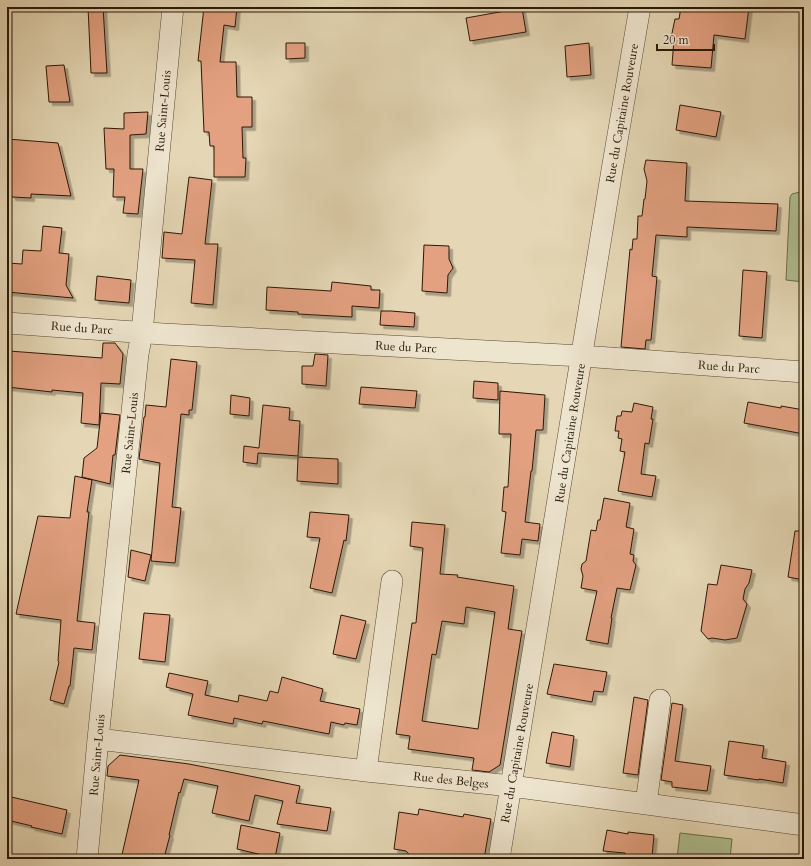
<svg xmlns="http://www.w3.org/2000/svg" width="811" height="866" font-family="Cardo,serif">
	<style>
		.green { fill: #afbf92; stroke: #6c6c4e }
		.building { fill: #e3a181; stroke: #2a1809; fill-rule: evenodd; filter: url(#shadow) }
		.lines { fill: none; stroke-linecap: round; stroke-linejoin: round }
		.minor-casing { stroke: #594834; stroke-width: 22 }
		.minor { stroke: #eee5cf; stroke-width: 21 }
		.labels { text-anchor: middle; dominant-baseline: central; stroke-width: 3; stroke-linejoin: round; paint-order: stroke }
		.street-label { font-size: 12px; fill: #2a1809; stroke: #eee5cf }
	</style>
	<defs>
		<filter id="shadow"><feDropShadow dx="3.5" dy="3.5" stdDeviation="0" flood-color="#0004"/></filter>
	</defs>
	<rect width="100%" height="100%" fill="#e5d7b5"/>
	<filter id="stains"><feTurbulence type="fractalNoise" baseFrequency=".005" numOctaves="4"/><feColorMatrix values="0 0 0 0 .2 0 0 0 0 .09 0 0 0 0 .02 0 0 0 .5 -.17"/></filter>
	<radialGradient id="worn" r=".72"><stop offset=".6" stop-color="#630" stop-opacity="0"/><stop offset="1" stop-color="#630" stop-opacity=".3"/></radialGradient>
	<!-- green -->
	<path class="green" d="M800 192H804V282L786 280 790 197 792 194Z
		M680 833 732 839 730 859H677Z"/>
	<!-- building -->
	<path class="building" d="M88 7H103L107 73H91Z
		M204 7H237L235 27 224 25 220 62H236L237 97H252V127H242L243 158H246L245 177H214V146H210L209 132H204L201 61H198Z
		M681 7H749L745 39 714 35 711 68 672 65 674 39 671 38 675 19H679Z
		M522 8 526 32 470 41 466 18Z
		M286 43H305V58L286 59Z
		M589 43 591 75 567 77 565 46Z
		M64 65 70 102H49L46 66Z
		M680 105 721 112 716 137 676 130Z
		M148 112 146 134 130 135V169H143L138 214 123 213 125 197H113L114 169H106L104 128 124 129V113Z
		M7 139 58 143 71 196 31 194V198L12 197 11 193 7 192Z
		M646 160 687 163 685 201 778 204 776 231 687 227V237L656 235 652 276 657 277 651 340H646L645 349 621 347 630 249 632 250 633 239H637L638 216H642L644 199H645L647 181 644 169Z
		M189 177 212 180 205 244H218L213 305 191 303 195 260 162 258 164 232 182 234Z
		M43 226 62 228 59 253 69 254 66 285 73 298 7 292V263L22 264 23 250 41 251Z
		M424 245 449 246V259L453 268 448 275 447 293 422 291Z
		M743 270 767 272 762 338 739 336Z
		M97 276 131 280 129 303 95 300Z
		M332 282 371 286V290H380L379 308 352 306V317L298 314V312L266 310 267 287 331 291Z
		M381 311H391L415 313 414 327 380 325Z
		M103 343H115L123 354 120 384 101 383 99 425 81 423 83 393 52 390V392L7 387V373L9 351 102 358Z
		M315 354 328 355 326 386 302 384V366H313Z
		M171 359 197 362 192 410H189V415L181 414 172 507 181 508 175 563 151 561 160 463 139 459 144 417H145L146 405 166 407Z
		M474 381 498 383V400L473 398Z
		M361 387 417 391 415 408 359 404Z
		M500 391 545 395 543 430H536L532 471H531L525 522 540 524 538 541 522 539 520 555 501 553 506 512 502 511 504 487H508L511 434H499Z
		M231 395 250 398 249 416 230 414Z
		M748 402 781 408V406L804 410V434L744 423Z
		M634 403 653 407 651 419H653L649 444 645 443 641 474 656 476 652 497 618 491 625 452 620 451 622 439 618 438 619 431H615L617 416H621L622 411 632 412Z
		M263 405 290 408 289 420 300 421 298 456 258 453 257 464 243 462 244 446 259 448Z
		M101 413 120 415 115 455H113L110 484 82 477 84 458 97 448Z
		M298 457 338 459V484L297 481Z
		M75 476 92 480 87 512H89L77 621 95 623 92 650 74 648 70 686H69L64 704 50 700 59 662 58 661 61 620 16 614 38 516 70 518Z
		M604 498 630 503 626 527 634 529 630 554 634 555 633 561 636 565 630 590 617 588 611 618H612L608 644 586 640 597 591 581 588 583 576 581 569 582 564 586 561 591 530 596 531 598 520H600Z
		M310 512 349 515 346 541 344 540 332 593 310 588 320 538 307 537Z
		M412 522 445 525 440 574 458 575 457 577 514 586 508 629 522 631 500 765 489 772 472 770 474 758 408 749 410 736 396 734 412 623H416L423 548 410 546ZM466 607 495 612 478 729 422 721 432 654 436 655 442 621 464 624Z
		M795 531H804V580L788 577Z
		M131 550 151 555 145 581 128 577Z
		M721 565 752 570 749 583 745 589 743 599 747 604 737 638 725 640 712 638 708 639 701 631 708 584 717 585Z
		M144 613 170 615 165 662 139 659Z
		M341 615 366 621 356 659 333 654Z
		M554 664 607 672 603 692 594 691 592 702 547 694Z
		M169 673 208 681 205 695 238 702 239 695 267 701 270 691 278 693 282 677 323 689 320 701 360 709 357 725 345 723 344 725 331 722 329 734 263 721 262 724 234 718 233 724 188 715 193 694 166 687Z
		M634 697 648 700 638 775 623 773Z
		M672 703 683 705 675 761 711 766 707 791 672 787V782L661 780Z
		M552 732 574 736 570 767 546 763Z
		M729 741 764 746 762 758 786 762 783 783 759 779V780L724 775Z
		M120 755 189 764 300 786 296 803 331 808 327 831 277 824 283 801 255 795 249 821 212 813 218 786 184 779 180 793 179 792 169 835H170L164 858 152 854V857L146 855 145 859H121L139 780 107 776 108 766Z
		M7 796 67 810 62 834 31 827 32 826 7 820Z
		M419 809 463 817 464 814 491 819 484 859H419L412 858 406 851 394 849 399 812 418 815Z
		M241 825 280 833 275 858 237 849Z
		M607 830 628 834V832L654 835 652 857 640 855V859H625V853L603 851Z"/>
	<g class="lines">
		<defs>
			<path id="minor" d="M7 323 163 334 582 356 804 372
				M98 739 366 771 511 786 804 825
				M366 771 392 581
				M646 804 660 700
				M87 859 98 739 138 354 142 333 144 311 173 7
				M499 859 612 170 640 7"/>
		</defs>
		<!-- minor casing -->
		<use href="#minor" class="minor-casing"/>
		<!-- minor -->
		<use href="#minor" class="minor"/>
	</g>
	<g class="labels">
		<!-- street labels -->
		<g class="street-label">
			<text transform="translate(163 111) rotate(-85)">Rue Saint-Louis</text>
			<text transform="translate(622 113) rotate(-80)">Rue du Capitaine Rouveure</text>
			<text transform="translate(82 328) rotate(4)">Rue du Parc</text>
			<text transform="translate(406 347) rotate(3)">Rue du Parc</text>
			<text transform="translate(729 367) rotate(4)">Rue du Parc</text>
			<text transform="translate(130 433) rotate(-84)">Rue Saint-Louis</text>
			<text transform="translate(570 433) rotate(-81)">Rue du Capitaine Rouveure</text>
			<text transform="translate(517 753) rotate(-80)">Rue du Capitaine Rouveure</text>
			<text transform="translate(97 755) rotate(-85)">Rue Saint-Louis</text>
			<text transform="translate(451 780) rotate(6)">Rue des Belges</text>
		</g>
	</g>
	<!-- margin -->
	<rect width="811" height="866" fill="none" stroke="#e5d7b5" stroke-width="24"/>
	<rect x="8" y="8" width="795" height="850" fill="none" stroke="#2a1809" stroke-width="2"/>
	<rect x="12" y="12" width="787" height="842" fill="none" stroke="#2a1809"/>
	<!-- scale -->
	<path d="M657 44v6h57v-6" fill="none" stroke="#2a1809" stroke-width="2"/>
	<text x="663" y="44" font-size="12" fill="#2a1809" stroke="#eee5cf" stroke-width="3" paint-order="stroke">20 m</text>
	<rect width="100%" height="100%" filter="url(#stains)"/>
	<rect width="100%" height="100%" fill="url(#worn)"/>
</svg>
